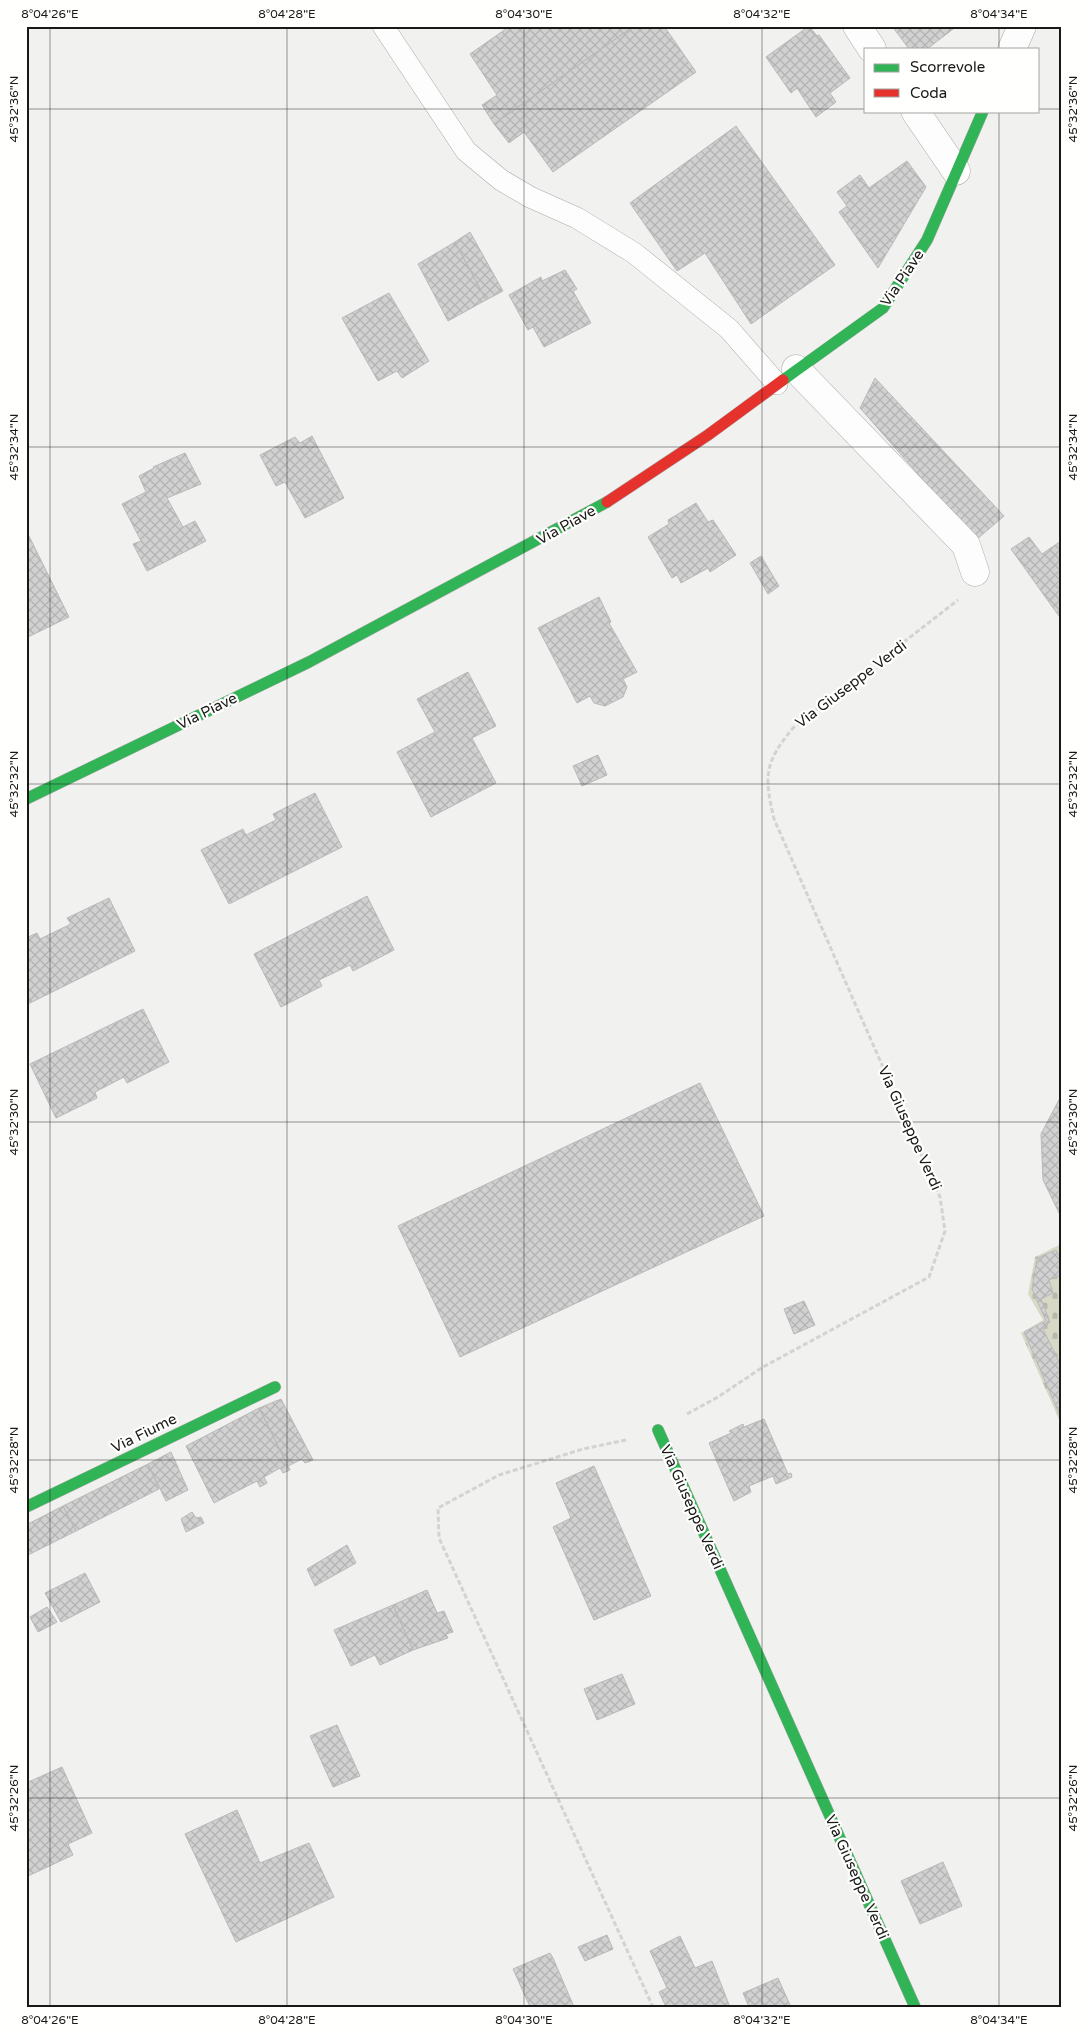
<svg xmlns="http://www.w3.org/2000/svg" width="1087" height="2033" font-family="'Varela Round',sans-serif">
	<style>
		.cemetery { fill: url(#cemetery-stones) }
		.building { fill: url(#building-cross-hatch); stroke: #bab9ba }
		.lines { fill: none; stroke-linecap: round; stroke-linejoin: round }
		.lane-casing { stroke: #aaaba9; stroke-width: 22 }
		.street-casing { stroke: #aaaba9; stroke-width: 29 }
		.fast-casing { stroke: #aaaba9; stroke-width: 12 }
		.jam-casing { stroke: #aaaba9; stroke-width: 12 }
		.path { stroke: #d3d3d2; stroke-width: 3; stroke-dasharray: 5 2.5; stroke-linecap: butt }
		.lane { stroke: #fdfdfd; stroke-width: 21 }
		.street { stroke: #fdfdfd; stroke-width: 28 }
		.fast { stroke: #30b455; stroke-width: 11 }
		.jam { stroke: #e5322d; stroke-width: 11 }
		.ticks { fill: none; stroke: #191917; stroke-width: 1; stroke-opacity: 0.45 }
		.labels { text-anchor: middle; dominant-baseline: central; stroke-width: 4.5; stroke-linejoin: round; paint-order: stroke }
		.street-label { font-size: 15px; fill: #191917; stroke: #fffffe }
		.neatline { fill: none; stroke: #191917; stroke-width: 2 }
		.ticks-label { font-size: 12px; text-anchor: middle; fill: #191917 }
	</style>
	<defs>
		<pattern id="cemetery-stones" width="16" height="16" patternUnits="userSpaceOnUse" patternTransform="scale(1.25)"><rect width="16" height="16" fill="#d7d8c6"/><path d="M2 7V4a2 2 0 0 1 4 0v3zM10 15v-3a2 2 0 0 1 4 0v3z" fill="#b8b9a9"/></pattern>
		<pattern id="building-cross-hatch" width="8" height="8" patternUnits="userSpaceOnUse" patternTransform="scale(1.25)"><rect width="8" height="8" fill="#d2d1d1"/><path d="M0 0l8 8M0 8l8-8" fill="none" stroke="#b4b3b3"/></pattern>
	</defs>
	<rect width="100%" height="100%" fill="#f1f1f0"/>
	<!-- cemetery -->
	<path class="cemetery" d="M1061 1244V1424L1021 1333 1043 1320 1028 1294 1035 1257Z"/>
	<!-- building -->
	<path class="building" d="M510 26H634L494 124 482 105 497 95 470 54Z
		M634 26H664L696 72 553 172 524 132 509 143 494 124Z
		M809 26 817 36 819 35 850 78 830 93 836 102 816 117 797 88 791 93 766 57Z
		M892 26H957L927 49H909Z
		M736 126 835 265 751 324 705 253 677 271 630 203Z
		M907 161 926 187 878 268 839 212 847 206 837 192 860 175 869 188Z
		M470 232 503 291 486 300 455 242Z
		M455 242 486 300 448 321 418 264Z
		M565 270 577 289 573 291 591 323 544 347 533 327 528 330 509 295 541 277 542 281Z
		M389 293 429 361 402 378 397 371 378 381 342 318Z
		M875 378 1004 516 976 540 860 408Z
		M312 436 344 498 305 518 285 482 276 486 260 455 295 437 300 443Z
		M185 453 201 484 167 498 183 527 195 521 206 541 147 571 133 544 141 541 122 504 146 492 139 476 154 468 153 467Z
		M696 503 708 522 713 520 736 555 710 572 708 568 681 583 677 575 672 578 648 537 669 524 668 520Z
		M26 530 69 617 26 638Z
		M1029 537 1042 554 1061 541V619L1011 549Z
		M761 556 779 586 768 594 750 563Z
		M599 597 611 622 609 623 637 672 623 679 627 687 623 697 605 706 594 703 590 696 577 703 538 628Z
		M468 672 496 726 472 738 496 783 431 817 397 752 435 732 417 699Z
		M598 755 607 775 582 786 573 766Z
		M315 793 342 847 229 904 201 850 243 829 246 835 276 820 273 814Z
		M367 896 394 950 353 971 350 965 319 980 322 986 281 1007 254 954Z
		M109 898 135 951 26 1005V938L37 933 40 939 71 924 67 918Z
		M143 1009 169 1062 127 1083 124 1077 95 1092 97 1098 56 1118 30 1064Z
		M700 1083 764 1216 460 1357 398 1226Z
		M1061 1096 1060 1173 1061 1217 1043 1180 1041 1134Z
		M1056 1250 1061 1260V1275L1049 1280 1053 1293 1041 1299 1050 1322 1043 1329 1061 1366V1418L1024 1332 1046 1321 1032 1289 1037 1258Z
		M804 1301 815 1325 794 1334 784 1309Z
		M281 1399 313 1460 305 1463 302 1459 288 1466 259 1408Z
		M259 1408 290 1470 283 1473 280 1468 264 1477 267 1483 260 1487 257 1481 214 1503 186 1446Z
		M764 1419 788 1474 791 1473 792 1477 776 1484 773 1476 749 1486 751 1492 734 1501 709 1443 731 1433 729 1431 743 1424 744 1427Z
		M171 1452 188 1490 166 1501 148 1464Z
		M148 1464 159 1489 76 1531 63 1506Z
		M594 1466 651 1596 594 1620 553 1527 571 1518 556 1483Z
		M63 1506 76 1531 26 1556V1525Z
		M192 1512 196 1518 201 1517 204 1523 186 1532 181 1519Z
		M347 1545 356 1563 315 1586 307 1569Z
		M85 1573 100 1602 61 1622 45 1593Z
		M427 1590 437 1613 444 1611 453 1632 446 1634 448 1638 413 1650 393 1605Z
		M393 1605 413 1650 380 1665 375 1655 351 1666 334 1630Z
		M47 1607 57 1622 38 1632 30 1617Z
		M622 1674 635 1704 597 1720 584 1689Z
		M337 1725 360 1776 333 1787 310 1736Z
		M62 1767 92 1833 68 1844 73 1855 26 1877V1783Z
		M237 1810 260 1863 309 1843 334 1897 236 1942 185 1834Z
		M943 1862 962 1906 920 1924 901 1881Z
		M607 1935 613 1949 585 1961 578 1947Z
		M680 1936 695 1968 712 1961 730 2007H666L659 1992 667 1988 650 1951Z
		M550 1953 553 1958 574 2007H530L513 1969Z
		M778 1978 791 2007H749L743 1993Z"/>
	<g class="lines">
		<defs>
			<path id="lane" d="M383 26 466 151 501 180 530 197 577 218 634 253 729 329 777 384"/>
			<path id="street" d="M857 26 872 49
				M1012 49 1022 26
				M915 111 956 171
				M796 369 966 545 975 572"/>
			<path id="fast" d="M783 380 883 308 927 240 983 111
				M26 799 309 662 607 502
				M658 1430 915 2007
				M26 1507 275 1387"/>
			<path id="jam" d="M607 502 708 435 783 380"/>
		</defs>
		<!-- lane casing -->
		<use href="#lane" class="lane-casing"/>
		<!-- street casing -->
		<use href="#street" class="street-casing"/>
		<!-- fast casing -->
		<use href="#fast" class="fast-casing"/>
		<!-- jam casing -->
		<use href="#jam" class="jam-casing"/>
		<!-- path -->
		<path class="path" d="M687 1414 718 1397 763 1367 929 1277 945 1231 940 1197 774 819C764 776 764 763 793 728L958 600
			M626 1440 583 1449 499 1475 438 1508 439 1538 653 2007"/>
		<!-- lane -->
		<use href="#lane" class="lane"/>
		<!-- street -->
		<use href="#street" class="street"/>
		<!-- fast -->
		<use href="#fast" class="fast"/>
		<!-- jam -->
		<use href="#jam" class="jam"/>
	</g>
	<!-- ticks -->
	<path class="ticks" d="M50 26V2007M287 26V2007M524 26V2007M762 26V2007M999 26V49M26 109H866M1038 109H1061M999 111V2007M26 447H1061M26 784H1061M26 1122H1061M26 1460H1061M26 1798H1061"/>
	<g class="labels">
		<!-- street labels -->
		<g class="street-label">
			<text transform="translate(902 278) rotate(-56)">Via Piave</text>
			<text transform="translate(566 525) rotate(-29)">Via Piave</text>
			<text transform="translate(851 684) rotate(-37)">Via Giuseppe Verdi</text>
			<text transform="translate(207 711) rotate(-26)">Via Piave</text>
			<text transform="translate(910 1128) rotate(66)">Via Giuseppe Verdi</text>
			<text transform="translate(144 1433) rotate(-26)">Via Fiume</text>
			<text transform="translate(692 1507) rotate(66)">Via Giuseppe Verdi</text>
			<text transform="translate(857 1877) rotate(66)">Via Giuseppe Verdi</text>
		</g>
	</g>
	<!-- border -->
	<rect width="1087" height="2033" fill="none" stroke="#fffffe" stroke-width="55"/>
	<!-- legend -->
	<rect x="864" y="48" width="175" height="65" fill="#fffffe" stroke="#a3a3a2"/>
	<rect x="874" y="64" width="25" height="8" fill="#30b455" stroke="#a3a3a2"/>
	<text x="910" y="72" font-size="15" fill="#191917">Scorrevole</text>
	<rect x="874" y="89" width="25" height="8" fill="#e5322d" stroke="#a3a3a2"/>
	<text x="910" y="98" font-size="15" fill="#191917">Coda</text>
	<rect x="28" y="28" width="1032" height="1978" class="neatline"/>
	<g class="ticks-label">
		<text x="50" y="18">8°04'26"E</text>
		<text x="287" y="18">8°04'28"E</text>
		<text x="524" y="18">8°04'30"E</text>
		<text x="762" y="18">8°04'32"E</text>
		<text x="999" y="18">8°04'34"E</text>
		<text transform="translate(14 109) rotate(-90)" y="4">45°32'36"N</text>
		<text transform="translate(1073 109) rotate(-90)" y="4">45°32'36"N</text>
		<text transform="translate(14 447) rotate(-90)" y="4">45°32'34"N</text>
		<text transform="translate(1073 447) rotate(-90)" y="4">45°32'34"N</text>
		<text transform="translate(14 784) rotate(-90)" y="4">45°32'32"N</text>
		<text transform="translate(1073 784) rotate(-90)" y="4">45°32'32"N</text>
		<text transform="translate(14 1122) rotate(-90)" y="4">45°32'30"N</text>
		<text transform="translate(1073 1122) rotate(-90)" y="4">45°32'30"N</text>
		<text transform="translate(14 1460) rotate(-90)" y="4">45°32'28"N</text>
		<text transform="translate(1073 1460) rotate(-90)" y="4">45°32'28"N</text>
		<text transform="translate(14 1798) rotate(-90)" y="4">45°32'26"N</text>
		<text transform="translate(1073 1798) rotate(-90)" y="4">45°32'26"N</text>
		<text x="50" y="2024">8°04'26"E</text>
		<text x="287" y="2024">8°04'28"E</text>
		<text x="524" y="2024">8°04'30"E</text>
		<text x="762" y="2024">8°04'32"E</text>
		<text x="999" y="2024">8°04'34"E</text>
	</g>
</svg>
